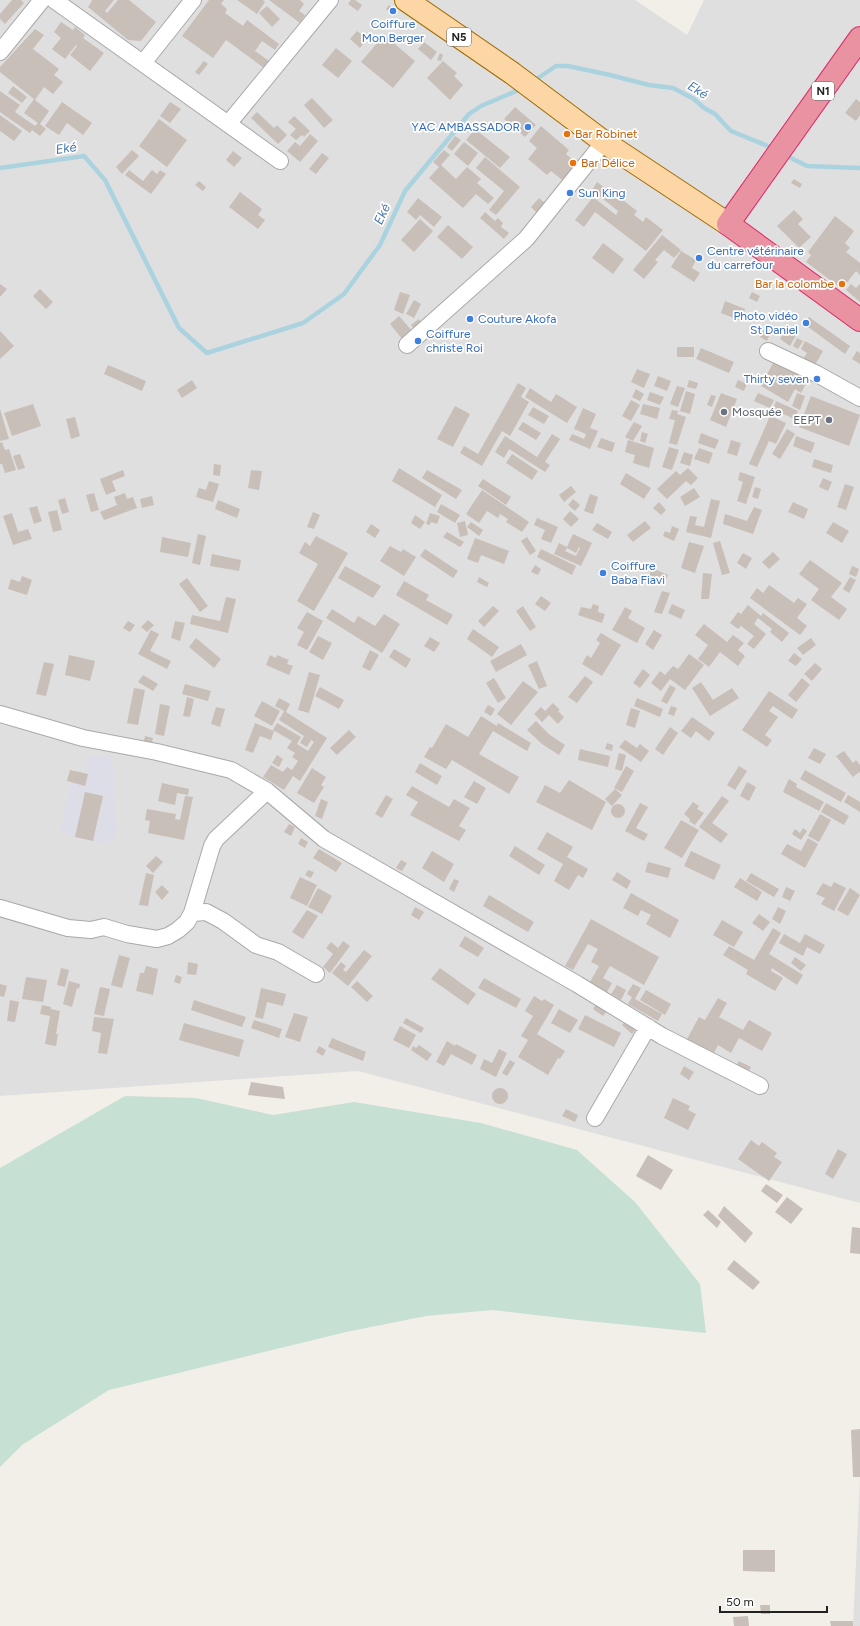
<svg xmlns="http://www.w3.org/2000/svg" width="860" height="1626" font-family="Figtree,sans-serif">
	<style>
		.residential { fill: #e0dfdf }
		.wetland { fill: #c6e0d4 }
		.plaza { fill: #dddde8 }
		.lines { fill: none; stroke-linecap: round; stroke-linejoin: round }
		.stream { stroke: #aad3df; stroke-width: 4.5 }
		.building { fill: #c7bfb8; fill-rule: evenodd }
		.street-casing { stroke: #a9a9a9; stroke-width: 18 }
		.primary-casing { stroke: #a06b00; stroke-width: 24 }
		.highway-casing { stroke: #dc2a67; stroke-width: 24 }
		.street { stroke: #fff; stroke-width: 16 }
		.primary { stroke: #fcd6a4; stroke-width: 22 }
		.highway { stroke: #e892a2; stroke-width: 22 }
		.shop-dot { fill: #3f7fe0; stroke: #fff; stroke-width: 1.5 }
		.food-dot { fill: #e8710a; stroke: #fff; stroke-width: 1.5 }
		.worship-dot { fill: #6b7280; stroke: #fff; stroke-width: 1.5 }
		.labels { text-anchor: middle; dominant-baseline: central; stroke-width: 3.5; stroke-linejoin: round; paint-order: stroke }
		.shield { fill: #fff; stroke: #646464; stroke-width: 1 }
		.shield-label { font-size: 11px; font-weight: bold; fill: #222 }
		.shop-label { font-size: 12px; fill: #366cbe; stroke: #fff; text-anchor: start }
		.food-label { font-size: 12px; fill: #c56008; stroke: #fff; text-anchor: start }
		.worship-label { font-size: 12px; fill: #5b616d; stroke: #fff; text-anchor: start }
		.water-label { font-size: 13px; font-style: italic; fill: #4a7aab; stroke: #fff }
	</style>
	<rect width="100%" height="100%" fill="#f2efe9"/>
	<!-- residential -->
	<path class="residential" d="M0 0H635L687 35 704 0H860V1203L358 1071 0 1096Z
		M860 1477V1626H853Z"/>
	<!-- wetland -->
	<path class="wetland" d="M125 1096 196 1098 273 1115 354 1102 481 1123 577 1150 635 1202 700 1284 706 1333 578 1320 493 1310 426 1316 346 1332 109 1390 22 1445 0 1467V1168Z"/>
	<!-- plaza -->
	<path class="plaza" d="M112 756 117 831 112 842 97 844 93 841 103 796 85 792 75 837 60 832 71 782 88 774 86 757Z"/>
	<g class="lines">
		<!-- stream -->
		<path class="stream" d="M532 82 556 66H568L610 75 649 85 673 88 694 99 704 108 715 114 731 131 775 149
			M785 155 807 166 860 168
			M0 168 84 156 105 180 179 328 207 353 303 323 344 294 380 245 405 191 469 114 481 106 521 89"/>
	</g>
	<!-- building -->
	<path class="building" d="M12 0H21L24 3 5 24 0 19V14Z
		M91 0H114L105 11 107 13 118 0H129L156 22 141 41 128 40 88 7 92 1Z
		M209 0H224L221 4 227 9 225 13 243 26 247 20 279 44 275 50 262 41 255 51 269 61 264 68 226 40 213 58 182 36Z
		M237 0H263L265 2 257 14Z
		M269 0H300L304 4 299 11 305 15 300 23Z
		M351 0H355L362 5 358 11 348 4Z
		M389 5 397 12 394 16 386 9Z
		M267 6 280 19 272 27 259 13Z
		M61 22 73 30 75 27 85 35 83 38 104 53 90 71 70 55 77 46 76 45 65 59 52 49 61 38 54 32Z
		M35 29 44 35 33 49 59 69 54 75 63 82 53 94 44 87 35 100 49 111 40 124 46 129 40 136 32 130 30 133 0 112V91L20 105 15 112 35 126 38 123 24 113 34 99 0 72V67Z
		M357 31 367 39 360 48 350 39Z
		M384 35 415 61 393 88 361 62Z
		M424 42 437 52 431 60 418 49Z
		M336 48 352 61 338 78 322 65Z
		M440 53 443 55 441 61 437 60Z
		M204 61 208 64 199 75 195 72Z
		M443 61 457 73 454 76 463 85 450 100 427 78Z
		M13 86 27 97 22 103 8 93Z
		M312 98 333 120 324 128 304 105Z
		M856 99 860 102V115L856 121 845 113Z
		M62 102 92 123 83 135 67 123 59 135 45 126Z
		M170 102 181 109 170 123 160 116Z
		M515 107 536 125 525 137 504 119Z
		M257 112 274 128 277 125 287 135 278 144 251 118Z
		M0 115 22 131 14 141 0 131Z
		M294 116 310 131 304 137 302 135 296 140 290 135 296 129 288 122Z
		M159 119 187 140 167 167 139 146Z
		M541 126 569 150 566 154 581 167 566 183 551 171 547 175 528 159 537 148 529 141Z
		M475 129 510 157 500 168 466 140Z
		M310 134 318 141 300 162 287 151 295 142 300 146Z
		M455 136 461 140 452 151 447 147Z
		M464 142 478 153 468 166 454 154Z
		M132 150 139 156 122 174 116 167Z
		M444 150 450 155 441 165 456 179 467 167 481 179 477 183 494 198 488 204 476 194 463 208 429 178 439 167 433 162Z
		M233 151 242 158 234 167 226 160Z
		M322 153 329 158 316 174 309 169Z
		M485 157 520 187 496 215 489 210 504 191 476 168Z
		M129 170 143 181 152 170 157 174 160 170 166 174 151 194 125 175Z
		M794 179 802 184 800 188 791 183Z
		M199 181 206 187 203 191 195 185Z
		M597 182 605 188 606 187 637 211 634 215 643 222 646 217 663 230 646 251 595 212 584 227 575 220 593 197 616 215 618 211 592 190Z
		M240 192 262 209 258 215 265 220 258 229 229 207Z
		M418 198 442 217 434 227 420 215 416 220 407 212Z
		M539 198 547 205 539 215 531 207Z
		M794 210 803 219 798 224 811 237 799 248 777 226Z
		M485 212 495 221 498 218 503 223 501 227 509 233 504 239 480 218Z
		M835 216 854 231 845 243 850 248 846 252 860 263V275L856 271 842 289 806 262 811 255 808 252Z
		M420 219 433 231 414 252 401 240Z
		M448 225 473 247 462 259 437 237Z
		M662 235 681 250 674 258 664 250 655 260 658 262 644 279 633 270Z
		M603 243 624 259 613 274 592 258Z
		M681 251 696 260 692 268 700 273 694 282 671 267Z
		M0 284 7 289 0 297Z
		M851 284 856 288 860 284V302L846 290Z
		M40 289 53 302 46 309 33 296Z
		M400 292 410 295 403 314 394 310Z
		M752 292 760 296 757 302 749 298Z
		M414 300 421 304 414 318 406 314Z
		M725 301 745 309 741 321 721 313Z
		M399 316 413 332 403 340 390 324Z
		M809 317 850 346 845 354 804 324Z
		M419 319 422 324 414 329 411 325Z
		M786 329 796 335 790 346 780 339Z
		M763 330 770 334 767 341 760 337Z
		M0 331 14 346 0 359Z
		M797 338 803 341 798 349 793 346Z
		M805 341 823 351 815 365 803 359 807 353 801 349Z
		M677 347H694V357H677Z
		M701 348 734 362 729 373 696 359Z
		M857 351 860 353V364L852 359Z
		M774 361 808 380 801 393 795 389 788 402 761 386Z
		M108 365 146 381 142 391 104 374Z
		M637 369 650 374 644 388 631 382Z
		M658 376 671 381 667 391 654 386Z
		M192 380 197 388 182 398 177 390Z
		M689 380 698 383 696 389 687 387Z
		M738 380 747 384 744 391 735 387Z
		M518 383 526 388 521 397 529 402 510 436 502 431 482 466 460 453 464 446 478 454Z
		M677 386 685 388 678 407 670 404Z
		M530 388 551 402 556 394 577 407 567 423 525 397Z
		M636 389 644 394 640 401 632 397Z
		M686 391 695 394 690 414 680 411Z
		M650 392 664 397 660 405 647 400Z
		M721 393 737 399 726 427 710 420Z
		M758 393 774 400 770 408 754 401Z
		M797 393 805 396 800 410 792 406Z
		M711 395 716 396 712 407 707 405Z
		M811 396 860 415 849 446 799 427Z
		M631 400 640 405 631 421 622 416Z
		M776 401 798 411 794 419 773 409Z
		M33 404 41 426 12 436 4 413Z
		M643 404 660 408 657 419 640 414Z
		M455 406 470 414 453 447 437 439Z
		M533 407 549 416 544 424 528 415Z
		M583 408 596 414 590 428 598 431 590 449 569 440 572 434 584 439 586 434 574 429Z
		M0 409 9 439 0 441Z
		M672 410 678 411 677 414 686 417 677 445 669 443 675 420 669 419Z
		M770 416 786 423 776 444 769 441 757 467 749 464Z
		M75 417 80 436 71 439 66 419Z
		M523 422 541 433 536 440 518 429Z
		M634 422 642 426 633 441 625 437Z
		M787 429 795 434 780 459 772 454Z
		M642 432 648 434 645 443 640 441Z
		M701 433 719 440 715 449 698 443Z
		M552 434 560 439 545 462 550 465 545 472 509 449 504 458 495 452 505 436 537 457Z
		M796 436 815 443 811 453 793 446Z
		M601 438 615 443 612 452 597 447Z
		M628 440 654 448 649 468 633 463 635 455 625 452Z
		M731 440 741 443 737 456 727 453Z
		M2 442 5 450 9 449 16 470 5 473 2 464H0V443Z
		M669 447 679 450 672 470 662 467Z
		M699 448 713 453 709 464 694 459Z
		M684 452 693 455 690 466 680 463Z
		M20 454 25 468 18 470 13 456Z
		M512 454 538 471 532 480 506 463Z
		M814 459 833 465 831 473 812 467Z
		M214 464 221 465 220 476 213 475Z
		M399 468 442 495 435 507 392 481Z
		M688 468 698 478 691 485 686 481 667 499 657 489 676 471 680 475Z
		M123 470 125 476 112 481 116 491 106 495 100 479Z
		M251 470 262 471 259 490 248 488Z
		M427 470 462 490 456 499 422 478Z
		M740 472 755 477 746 504 737 501 743 482 738 480Z
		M626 473 651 488 644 499 620 484Z
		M823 478 832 482 828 491 819 487Z
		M483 479 511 497 506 505 478 486Z
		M209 481 219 484 213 502 196 497 199 488 206 490Z
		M845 484 854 487 846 510 837 507Z
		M571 486 576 492 564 502 559 495Z
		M755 487 761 489 758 499 752 497Z
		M694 488 700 497 685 506 680 497Z
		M482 490 529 522 522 532 506 522 508 519 500 514 498 518 487 511 479 523 466 514Z
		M94 493 99 510 91 512 86 495Z
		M125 493 127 499 133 497 137 508 104 520 100 512 117 505 114 497Z
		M590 494 598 497 593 514 584 511Z
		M152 496 154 505 142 508 140 499Z
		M65 498 69 512 62 514 58 500Z
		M573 499 580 505 575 511 568 505Z
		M711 499 720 501 711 538 686 532 690 516 697 517 695 525 704 527Z
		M218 500 240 509 237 518 215 509Z
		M659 502 666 510 661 515 653 508Z
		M793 502 808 509 804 519 788 512Z
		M441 504 460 515 455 523 437 512Z
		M37 506 42 521 34 524 29 508Z
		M754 507 762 510 753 534 723 524 725 514 747 521Z
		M57 510 62 530 53 532 48 512Z
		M570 511 579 519 571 527 563 519Z
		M313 512 320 515 314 529 307 527Z
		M12 513 18 532 28 529 32 539 13 545 3 516Z
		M430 513 440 516 437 524 431 522 430 525 426 524Z
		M415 515 425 522 420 529 411 523Z
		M537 518 558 527 551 543 541 539 545 530 534 525Z
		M465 521 468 535 460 537 457 523Z
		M645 521 651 528 633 542 627 535Z
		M471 522 483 530 479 536 467 527Z
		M833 522 849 531 842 543 826 533Z
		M597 523 612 532 608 539 592 530Z
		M371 524 380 530 375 538 366 532Z
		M672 526 679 529 674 541 663 536 665 531 670 533Z
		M447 532 464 542 460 547 443 537Z
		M198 534 206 536 200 565 192 563Z
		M573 534 592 543 581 566 554 554 559 543 567 547ZM579 547 580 548 576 556 565 551 567 548 576 553Z
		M316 536 348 553 314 611 297 601 318 564 299 553 305 542 310 546Z
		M162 537 191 543 188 557 160 552Z
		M527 537 536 551 530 555 521 541Z
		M475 538 509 551 504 564 481 555 478 563 467 559Z
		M720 541 730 573 722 575 713 543Z
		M689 542 704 546 695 573 681 568Z
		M390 546 401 552 403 549 416 557 404 576 380 561Z
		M425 549 458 571 453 578 420 556Z
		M541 549 576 566 572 575 537 557Z
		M773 552 780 559 769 569 762 562Z
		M743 553 752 558 746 569 737 563Z
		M212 554 241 560 239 571 210 566Z
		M810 560 842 583 831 597 847 609 839 620 811 600 819 589 799 574Z
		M535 565 541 569 538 575 531 572Z
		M345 566 381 586 373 598 338 578Z
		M852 566 859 569 856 577 849 574Z
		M652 568 668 575 664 584 648 578Z
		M703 573 712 574 709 599H701Z
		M22 576 32 580 27 595 8 589 11 579 20 582Z
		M479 577 489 583 487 587 477 582Z
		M850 577 856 580 849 593 843 589Z
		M187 578 208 606 200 612 179 584Z
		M404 581 429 595 426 600 453 615 447 625 396 595Z
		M769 585 794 603 798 598 807 604 797 618 807 626 800 635 750 598 757 588 763 593Z
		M662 591 670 593 662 614 654 612Z
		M541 596 551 603 545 611 535 604Z
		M226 597 236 599 228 633 190 624 192 615 220 621Z
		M593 604 599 606 598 612 605 614 602 623 578 615 581 607 591 609Z
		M672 604 685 610 681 619 668 613Z
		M748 605 761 616 763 613 789 633 782 642 770 632 772 629 758 618 754 624 766 634 754 649 747 644 754 636 741 626 738 629 730 623 738 612 741 614Z
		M493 606 499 611 484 627 478 621Z
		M523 606 536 627 530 631 516 611Z
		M625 607 632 611 628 618 645 628 637 643 612 630Z
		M332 609 354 623 358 616 375 626 384 614 400 624 382 653 326 618Z
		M307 612 323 621 307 650 297 645 304 632 297 628Z
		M148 620 154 625 147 632 141 627Z
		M128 621 135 625 130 632 123 628Z
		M175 621 185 623 180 641 171 638Z
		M704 624 727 642 733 635 744 643 738 650 745 656 738 666 720 652 709 667 698 659 708 645 695 635Z
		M473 629 499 647 492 657 467 639Z
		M151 630 159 634 150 651 171 661 167 669 138 654Z
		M654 630 662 635 653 650 645 644Z
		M601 633 621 645 602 676 582 664 587 655 591 658 600 643 596 640Z
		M318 636 332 643 323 660 309 652Z
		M430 637 440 643 434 652 424 646Z
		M196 638 221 659 214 668 189 647Z
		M811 638 816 645 803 655 797 648Z
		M521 644 527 655 496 672 490 661Z
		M394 649 411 659 406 668 389 657Z
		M370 650 379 655 370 671 362 667Z
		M794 653 802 659 796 666 788 661Z
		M689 654 704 665 685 690 670 679 661 691 651 683 660 671 665 675 673 666 678 669Z
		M69 655 95 661 90 681 65 675Z
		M270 655 276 658 277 655 289 660 287 664 293 666 289 675 266 665Z
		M537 661 547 686 539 689 528 665Z
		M44 662 54 664 46 696 36 694Z
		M815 663 822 669 812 681 804 674Z
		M643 669 650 675 640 688 633 683Z
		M309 672 320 675 309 713 298 710Z
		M143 675 158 684 153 691 138 682Z
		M585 676 593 682 577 703 568 697Z
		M494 678 506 698 498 703 486 683Z
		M802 678 810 685 796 702 788 695Z
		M523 681 538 692 511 725 497 714Z
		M701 682 713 700 732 688 739 698 710 716 692 688Z
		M185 684 211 691 208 701 182 694Z
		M670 685 676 688 667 704 661 701Z
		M320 687 344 700 339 709 315 696Z
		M134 688 145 690 138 725 127 723Z
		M769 691 798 710 792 719 773 706 769 711 778 717 765 735 772 740 767 747 742 730Z
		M187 697 194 699 190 717 183 716Z
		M279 698 290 704 286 712 327 738 300 781 293 776 284 790 263 777 271 765 283 772 287 767 292 770 298 761 292 757 295 753 287 748 292 741 273 730 277 723 301 737 297 744 308 751 314 742 311 740 307 747 300 743 304 736 279 720 284 711 275 706Z
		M637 698 663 709 660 717 634 706Z
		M262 701 280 711 272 726 254 716Z
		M553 703 560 710 558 711 564 717 558 724 549 715 542 722 534 714 541 707 545 711Z
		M160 704 170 706 164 736 155 734Z
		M488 705 495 709 491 716 484 712Z
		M671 706 677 708 674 716 668 714Z
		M216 707 225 709 220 727 211 724Z
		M631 708 640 711 635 728 626 725Z
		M481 716 497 726 498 723 531 743 527 751 493 731 479 754 519 777 509 794 452 760 446 769 424 757 430 747 432 748 446 724 468 737Z
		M692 717 715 733 709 741 696 731 691 738 681 731Z
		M536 721 550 735 565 745 559 755 542 744 527 730Z
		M255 723 274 731 271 740 260 736 253 753 245 750Z
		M670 727 678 733 663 755 655 749Z
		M349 730 356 737 337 755 330 748Z
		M145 736 153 738 151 747 143 745Z
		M625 740 637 748 640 744 649 751 641 762 619 747Z
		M607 743 613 745 612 751 605 749Z
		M814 748 826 754 820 764 808 758Z
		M580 749 610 756 608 767 578 760Z
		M844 751 853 763 856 760 860 765V774L859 772 853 777 836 756Z
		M619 753 626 755 622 771 615 769Z
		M277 755 283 759 279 767 272 763Z
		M420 763 442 776 437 785 415 772Z
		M626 766 634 771 622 792 614 788Z
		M739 766 747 771 735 790 727 785Z
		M312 768 326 777 321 785 324 787 314 803 297 793Z
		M70 770 88 774 85 786 67 781Z
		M805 770 846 793 841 802 800 779Z
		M789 779 797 784 796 787 824 802 819 811 783 792Z
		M569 780 606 802 592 830 536 802 545 785 560 793Z
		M474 781 486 788 477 804 464 797Z
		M747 782 756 787 749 801 740 796Z
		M162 783 189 789 188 795 177 793 175 805 158 801Z
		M412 786 449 807 454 799 470 808 459 826 466 830 459 841 410 815 418 802 406 795Z
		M615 789 622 795 612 806 605 799Z
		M85 792 103 796 93 841 75 837Z
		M386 795 393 799 382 818 375 814Z
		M848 795 860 802V812L844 802Z
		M185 796 193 797 184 840 148 833 150 821 145 820 147 809 176 814 175 819 180 820Z
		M722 796 729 801 712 823 728 834 721 843 699 827Z
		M321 799 328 802 322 819 315 816Z
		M693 802 699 806 697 809 704 813 695 825 689 821 690 819 684 814Z
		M640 803 648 807 636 828 648 834 644 841 625 831Z
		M826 803 849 816 844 825 821 812Z
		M611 811a7 7 0 1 1 14 0a7 7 0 1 1-14 0Z
		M820 814 831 820 819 842 808 836Z
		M681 820 699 830 682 858 664 848Z
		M289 824 295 827 291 836 284 832Z
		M803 828 807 831 801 840 792 834 795 829 800 833Z
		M547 832 573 847 567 857 588 869 583 878 578 875 569 890 554 881 563 864 537 849Z
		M301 838 308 842 305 848 298 844Z
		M808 838 818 844 805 868 781 854 787 844 801 851Z
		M515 846 545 865 539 875 509 856Z
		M319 849 342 863 336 872 313 858Z
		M432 851 454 864 444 882 422 868Z
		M691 851 721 865 714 880 684 866Z
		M156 856 163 862 153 873 146 866Z
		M401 860 407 863 402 871 396 868Z
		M648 862 671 868 668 878 645 872Z
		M308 870 314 872 311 878 305 875Z
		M617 872 631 881 627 889 612 880Z
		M146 873 154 875 148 906 139 905Z
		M751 873 779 889 774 897 746 881Z
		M300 877 317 885 307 906 290 898Z
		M740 878 762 892 757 901 734 887Z
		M454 879 459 881 454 892 449 889Z
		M834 882 846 888 834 911 821 904 825 898 816 894 823 883 831 887Z
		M162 885 169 892 162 900 155 892Z
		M786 887 795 891 790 901 782 897Z
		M318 888 332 896 322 914 308 907Z
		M850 888 860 895 848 916 837 910Z
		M631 893 679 920 670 938 646 924 651 915 641 910 638 916 623 908Z
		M489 895 534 922 528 932 483 906Z
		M415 907 424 912 419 920 411 915Z
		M778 907 786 911 780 924 772 919Z
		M307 910 318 916 303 939 292 932Z
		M759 914 770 922 763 931 752 923Z
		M591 919 659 957 644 985 610 966 603 978 612 983 607 992 590 982 599 966 591 962 598 949 588 944 573 970 565 966Z
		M722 920 743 932 734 947 713 935Z
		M773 928 781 933 769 954 803 975 797 985 772 968 771 971 783 978 775 991 746 974 748 970 723 955 729 946 754 960Z
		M784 934 800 943 805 934 825 945 820 954 807 947 803 956 779 943Z
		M465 936 484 948 478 957 459 946Z
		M343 941 350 946 330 973 323 967 333 954 326 948 331 942 338 948Z
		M364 950 372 956 348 986 332 973 341 962 346 966 343 970 346 972Z
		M119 955 130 958 122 988 111 985Z
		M795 957 806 965 801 971 791 963Z
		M188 962 198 964 196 975 187 974Z
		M146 966 158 969 153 995 136 991 140 973H144Z
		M61 968 69 970 65 987 57 985Z
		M440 968 476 994 468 1005 431 979Z
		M176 975 182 977 180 984 174 982Z
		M26 977 47 980 43 1002 22 999Z
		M484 978 521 999 516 1008 478 988Z
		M69 981 80 984 79 989 77 988 72 1007 63 1004Z
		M357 981 373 996 367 1002 351 987Z
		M0 984 7 986 4 997 0 996Z
		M633 984 641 988 635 999 662 1014 658 1021 628 1004 632 997 627 994Z
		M617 985 626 990 621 1000 611 994Z
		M100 987 110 989 104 1016 94 1014Z
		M261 988 286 994 283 1006 267 1002 263 1019 255 1017Z
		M646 990 671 1004 665 1015 640 1000Z
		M534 996 542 1001 544 999 554 1005 537 1034 565 1051 560 1059 558 1058 548 1075 518 1057 528 1040 521 1036 533 1016 525 1011Z
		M718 998 727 1003 719 1017 743 1030 749 1020 772 1033 762 1051 739 1038 731 1053 718 1045 713 1055 686 1041 699 1017 705 1020Z
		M10 1000 19 1002 15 1022 7 1021Z
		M194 1000 246 1017 242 1027 191 1010Z
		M596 1004 607 1011 603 1016 593 1009Z
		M42 1005 51 1007V1009L60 1011 56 1034H58L56 1046 45 1044 50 1016 40 1014Z
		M559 1009 578 1020 570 1033 551 1023Z
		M294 1013 308 1017 300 1042 285 1037Z
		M585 1015 621 1033 614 1047 578 1029Z
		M94 1017 114 1019 107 1054 98 1053 101 1033 92 1031Z
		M406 1018 424 1028 421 1033 403 1023Z
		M254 1020 282 1029 279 1038 251 1028Z
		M626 1021 636 1029 632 1034 622 1025Z
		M184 1023 244 1040 239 1057 179 1040Z
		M400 1026 416 1035 409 1048 393 1040Z
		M332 1038 366 1052 363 1061 328 1047Z
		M447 1041 455 1046 456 1044 477 1055 472 1065 451 1054 444 1066 436 1062Z
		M419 1045 432 1054 427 1061 411 1050 413 1046 416 1048Z
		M319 1046 326 1050 323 1056 316 1052Z
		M499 1049 507 1053 496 1077 480 1069 484 1059 492 1063Z
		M510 1060 515 1063 507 1076 502 1073Z
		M739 1061 751 1067 747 1074 735 1067Z
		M684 1066 694 1072 689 1080 680 1074Z
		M251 1082 283 1087 285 1099 248 1095Z
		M492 1096a8 8 0 1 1 16 0a8 8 0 1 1-16 0Z
		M673 1098 690 1106 688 1110 696 1114 688 1130 664 1118Z
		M566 1109 578 1115 575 1122 562 1116Z
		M751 1140 759 1146 762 1142 777 1153 774 1157 782 1162 769 1181 738 1159Z
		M838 1149 847 1154 833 1179 825 1174Z
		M648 1155 673 1170 661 1190 636 1176Z
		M766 1184 783 1195 777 1203 761 1191Z
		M787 1197 803 1209 791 1224 775 1212Z
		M724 1206 753 1233 745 1243 718 1216Z
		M708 1210 721 1222 717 1228 703 1215Z
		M852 1227 860 1228V1254L850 1253Z
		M734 1260 760 1282 753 1290 727 1269Z
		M860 1429V1477H853L851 1430Z
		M743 1550H775V1572L743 1571Z
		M760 1605H770V1614H761Z
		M748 1616 749 1626H734L733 1617Z
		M830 1621H853V1626H831Z"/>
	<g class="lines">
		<defs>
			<path id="street" d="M54 0 280 161
				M0 52 42 0
				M143 63 193 0
				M228 124 330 0
				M407 345 526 239 604 142
				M768 351 817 374 860 398
				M0 714 83 738 157 752 231 770 267 791 324 839 577 984 662 1036 760 1086
				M0 908 68 928 91 930 104 927 127 934 157 939 168 936 178 930 187 922 192 913 212 846 216 839 267 791
				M192 913 206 912 223 921 256 945 278 952 316 974
				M595 1118 648 1027"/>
			<path id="primary" d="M406 0 512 73 604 142 728 224"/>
			<path id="highway" d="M860 38 728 224 860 320"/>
		</defs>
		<!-- street casing -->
		<use href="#street" class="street-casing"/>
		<!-- primary casing -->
		<use href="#primary" class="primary-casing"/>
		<!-- highway casing -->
		<use href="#highway" class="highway-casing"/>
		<!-- street -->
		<use href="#street" class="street"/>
		<!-- primary -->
		<use href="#primary" class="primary"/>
		<!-- highway -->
		<use href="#highway" class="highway"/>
	</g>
	<!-- markers -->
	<g class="shop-dot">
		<circle cx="393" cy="11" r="4"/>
		<circle cx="528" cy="127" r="4"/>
		<circle cx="570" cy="193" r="4"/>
		<circle cx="699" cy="258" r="4"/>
		<circle cx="470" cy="319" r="4"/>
		<circle cx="806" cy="323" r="4"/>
		<circle cx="418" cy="341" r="4"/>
		<circle cx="817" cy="379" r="4"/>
		<circle cx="603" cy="573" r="4"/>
	</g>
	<g class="food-dot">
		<circle cx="567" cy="134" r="4"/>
		<circle cx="573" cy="163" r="4"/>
		<circle cx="842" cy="284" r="4"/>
	</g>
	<g class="worship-dot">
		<circle cx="724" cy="412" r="4"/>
		<circle cx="829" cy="420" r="4"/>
	</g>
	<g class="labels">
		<!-- shield labels -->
		<g class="shield">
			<rect x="447" y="28" width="24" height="18" rx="3"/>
			<rect x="812" y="82" width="22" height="18" rx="3"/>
		</g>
		<g class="shield-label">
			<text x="459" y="37">N5</text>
			<text x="823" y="91">N1</text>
		</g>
		<!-- shop labels -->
		<g class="shop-label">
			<text x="393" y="24" text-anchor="middle">Coiffure<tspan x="393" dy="14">Mon Berger</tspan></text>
			<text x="520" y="127" text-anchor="end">YAC AMBASSADOR</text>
			<text x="578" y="193">Sun King</text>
			<text x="707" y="251">Centre vétérinaire<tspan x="707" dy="14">du carrefour</tspan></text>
			<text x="798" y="316" text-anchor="end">Photo vidéo<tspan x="798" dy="14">St Daniel</tspan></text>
			<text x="478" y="319">Couture Akofa</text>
			<text x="426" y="334">Coiffure<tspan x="426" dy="14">christe Roi</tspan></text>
			<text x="809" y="379" text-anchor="end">Thirty seven</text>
			<text x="611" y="566">Coiffure<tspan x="611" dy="14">Baba Fiavi</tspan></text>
		</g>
		<!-- food labels -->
		<g class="food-label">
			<text x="575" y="134">Bar Robinet</text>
			<text x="581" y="163">Bar Délice</text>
			<text x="834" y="284" text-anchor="end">Bar la colombe</text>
		</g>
		<!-- worship labels -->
		<g class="worship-label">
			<text x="732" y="412">Mosquée</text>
			<text x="821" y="420" text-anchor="end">EEPT</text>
		</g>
		<!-- water labels -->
		<g class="water-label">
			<text transform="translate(698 90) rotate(32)">Eké</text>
			<text transform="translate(66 148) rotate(-8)">Eké</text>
			<text transform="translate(382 214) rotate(-65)">Eké</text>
		</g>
	</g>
	<!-- scale -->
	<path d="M720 1606v6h107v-6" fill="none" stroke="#222222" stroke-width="2"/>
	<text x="726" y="1606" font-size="12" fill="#222222" stroke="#ffffff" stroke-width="3" paint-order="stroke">50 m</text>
</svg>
